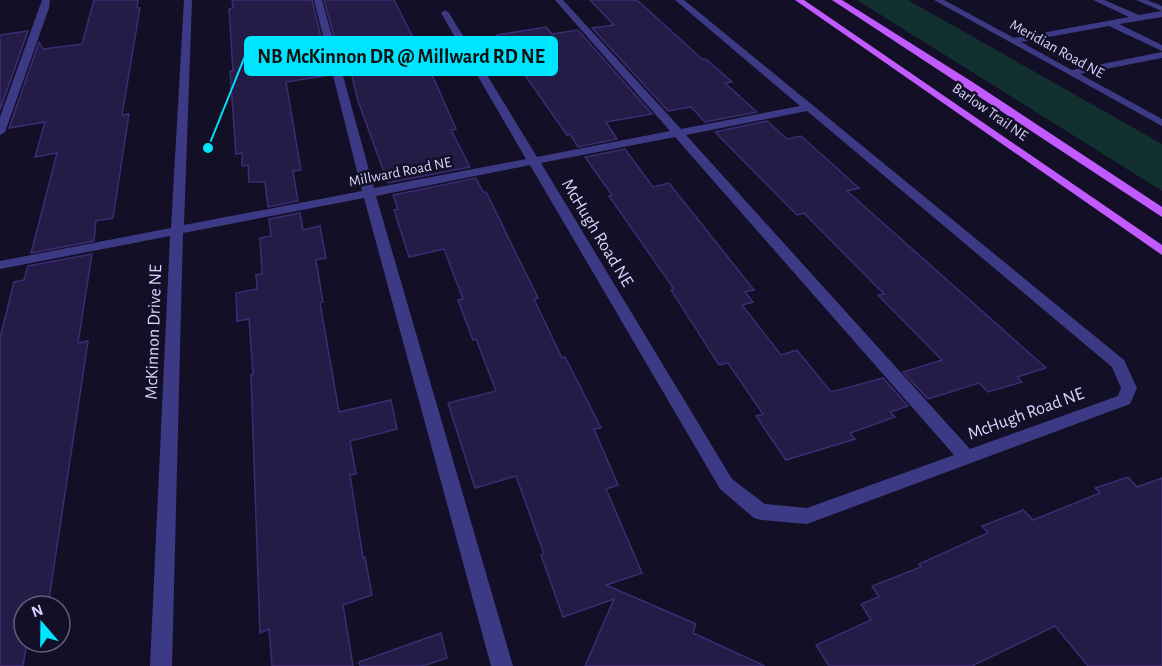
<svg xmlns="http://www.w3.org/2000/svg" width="1162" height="666" font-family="'Alegreya Sans',sans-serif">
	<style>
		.green { fill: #12302f }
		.building { fill: #241b47; stroke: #3b2d73; stroke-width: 1.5 }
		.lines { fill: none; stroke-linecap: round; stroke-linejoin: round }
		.minor { fill: #3d3a85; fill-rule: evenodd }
		.major { fill: #c25bff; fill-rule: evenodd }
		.labels { text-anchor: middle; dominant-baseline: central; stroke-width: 5; stroke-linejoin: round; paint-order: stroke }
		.far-street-label { font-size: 15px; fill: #d9d4ff; stroke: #130f26 }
		.street-label { font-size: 18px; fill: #d9d4ff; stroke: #130f26 }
		.leader { fill: none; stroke: #00e5ff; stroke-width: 2 }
		.callout-dot { fill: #00e5ff; stroke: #130f26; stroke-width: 2 }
		.callout { fill: #00e5ff; stroke: #00e5ff; stroke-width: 2 }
		.callout-label { font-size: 20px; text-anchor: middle; font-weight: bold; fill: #111 }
	</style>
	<rect width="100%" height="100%" fill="#130f26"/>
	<!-- green -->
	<path class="green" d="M857 0H908L1162 144V191Z"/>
	<!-- building -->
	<path class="building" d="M94 0H138L137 8H140L122 115 129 114 113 218 96 221 94 241 31 253 57 153 35 157 45 122 9 128 39 42 43 49 82 44Z
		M232 0H312L330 75 286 82 301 170 293 171 298 201 268 207 265 182H249L248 165 242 166V153L236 154 230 71H233L229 9 233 8Z
		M324 0H394L434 79 456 129 451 130 470 167 388 183 358 101 351 72 344 73Z
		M590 0H637L702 59H706L732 82 725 83 757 112 705 122 691 107 668 111 592 28 614 25Z
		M546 27 552 34 578 30 652 114 606 122 617 139 578 147 570 134 567 135 497 35Z
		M28 31 0 110V35Z
		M767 121 787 139 801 136 859 188 847 191 1046 368 1017 377 1022 382 988 392 979 383 928 399 903 372 942 360 878 295 884 294 804 213 797 215 715 132Z
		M625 149 653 187 669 183 754 290 745 292 753 302 742 305 781 355 797 350 831 392 883 378 908 406 890 412 895 417 850 433 855 439 786 460 756 416 763 414 728 363 719 365 671 290 674 289 609 196 612 195 585 157Z
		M476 178 483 192H486L538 298 534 299 562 358 565 357 601 428 594 429 618 485 606 489 642 573 606 585 696 624 693 633 765 666H585L614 599 563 617 541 555 544 554 516 476 475 488 448 403 496 391 476 339 473 340 458 300 463 299 444 249 409 257 394 210 398 209 393 195Z
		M300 213 303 230 320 226 321 232 326 258 316 260 323 302 320 303 339 412 391 400 397 429 350 441 356 474 350 475 363 558 365 557 372 595 343 605 353 666H272L269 629 260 633 251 375 253 374 249 319 237 321 236 293 257 289 256 275 262 274 260 238 271 236 269 219Z
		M92 254 78 343 88 341 48 606H24V642H27L23 666H0V338L14 282 24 280 28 266Z
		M1128 477 1137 487 1162 478V666H1088L1055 626 972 666H829L816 645 871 620 861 604 879 597 872 586 921 567 919 564 988 533 982 526 1023 510 1033 520 1100 493 1095 488Z
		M441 633 447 658 423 666H360L359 662Z"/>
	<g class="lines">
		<!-- minor -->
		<path class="minor" d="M42 0H50L49 8 5 132 0 135V117Z
			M184 0H192L184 225 362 191 314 0H322L374 188 526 159 441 13 445 10 449 13 537 157 670 131 555 0H563L681 129 800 106 675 0H684L1124 360 1137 388 1130 404 807 524 761 520 754 518 720 489 530 165 376 196 513 666H491L364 198 183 233 172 666H150L170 236 0 269V261L171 228ZM807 111 1112 367 1121 388 1118 396 970 449 686 135ZM675 137 954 455 807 508 765 504 732 479 541 163Z
			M934 0H944L1014 38 1129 17 1093 0H1104L1139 15 1162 11 1136 0H1147L1162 6V17L1119 24 1162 45V51L1109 26 1021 42 1072 70 1162 52V58L1080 74 1162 119V126Z"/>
		<!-- major -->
		<path class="major" d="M795 0H804L1162 245V255Z
			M832 0H842L974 83 1162 207V217Z"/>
	</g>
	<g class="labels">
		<!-- far-street labels -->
		<g class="far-street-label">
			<text transform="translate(1057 49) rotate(29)">Meridian Road NE</text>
			<text transform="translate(990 112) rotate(35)">Barlow Trail NE</text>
			<text transform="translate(400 172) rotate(-11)">Millward Road NE</text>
		</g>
		<!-- street labels -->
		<g class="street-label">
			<text transform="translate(597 233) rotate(59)">McHugh Road NE</text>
			<text transform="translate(154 332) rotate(-88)">McKinnon Drive NE</text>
			<text transform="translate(1026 414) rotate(-20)">McHugh Road NE</text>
		</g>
	</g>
	<!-- callouts -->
	<path class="leader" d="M208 148L245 56"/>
	<circle class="callout-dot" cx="208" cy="148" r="6"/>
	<rect class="callout" x="245" y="37" width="312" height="38" rx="6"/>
	<g class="callout-label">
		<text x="401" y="63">NB McKinnon DR @ Millward RD NE</text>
	</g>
	<!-- north arrow -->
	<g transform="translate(42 624) rotate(340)"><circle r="28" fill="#130f26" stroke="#625e7d" stroke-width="1.5"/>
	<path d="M0-4.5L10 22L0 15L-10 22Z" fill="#00e5ff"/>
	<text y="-9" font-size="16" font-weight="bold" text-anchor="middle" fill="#d9d4ff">N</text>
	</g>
</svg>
